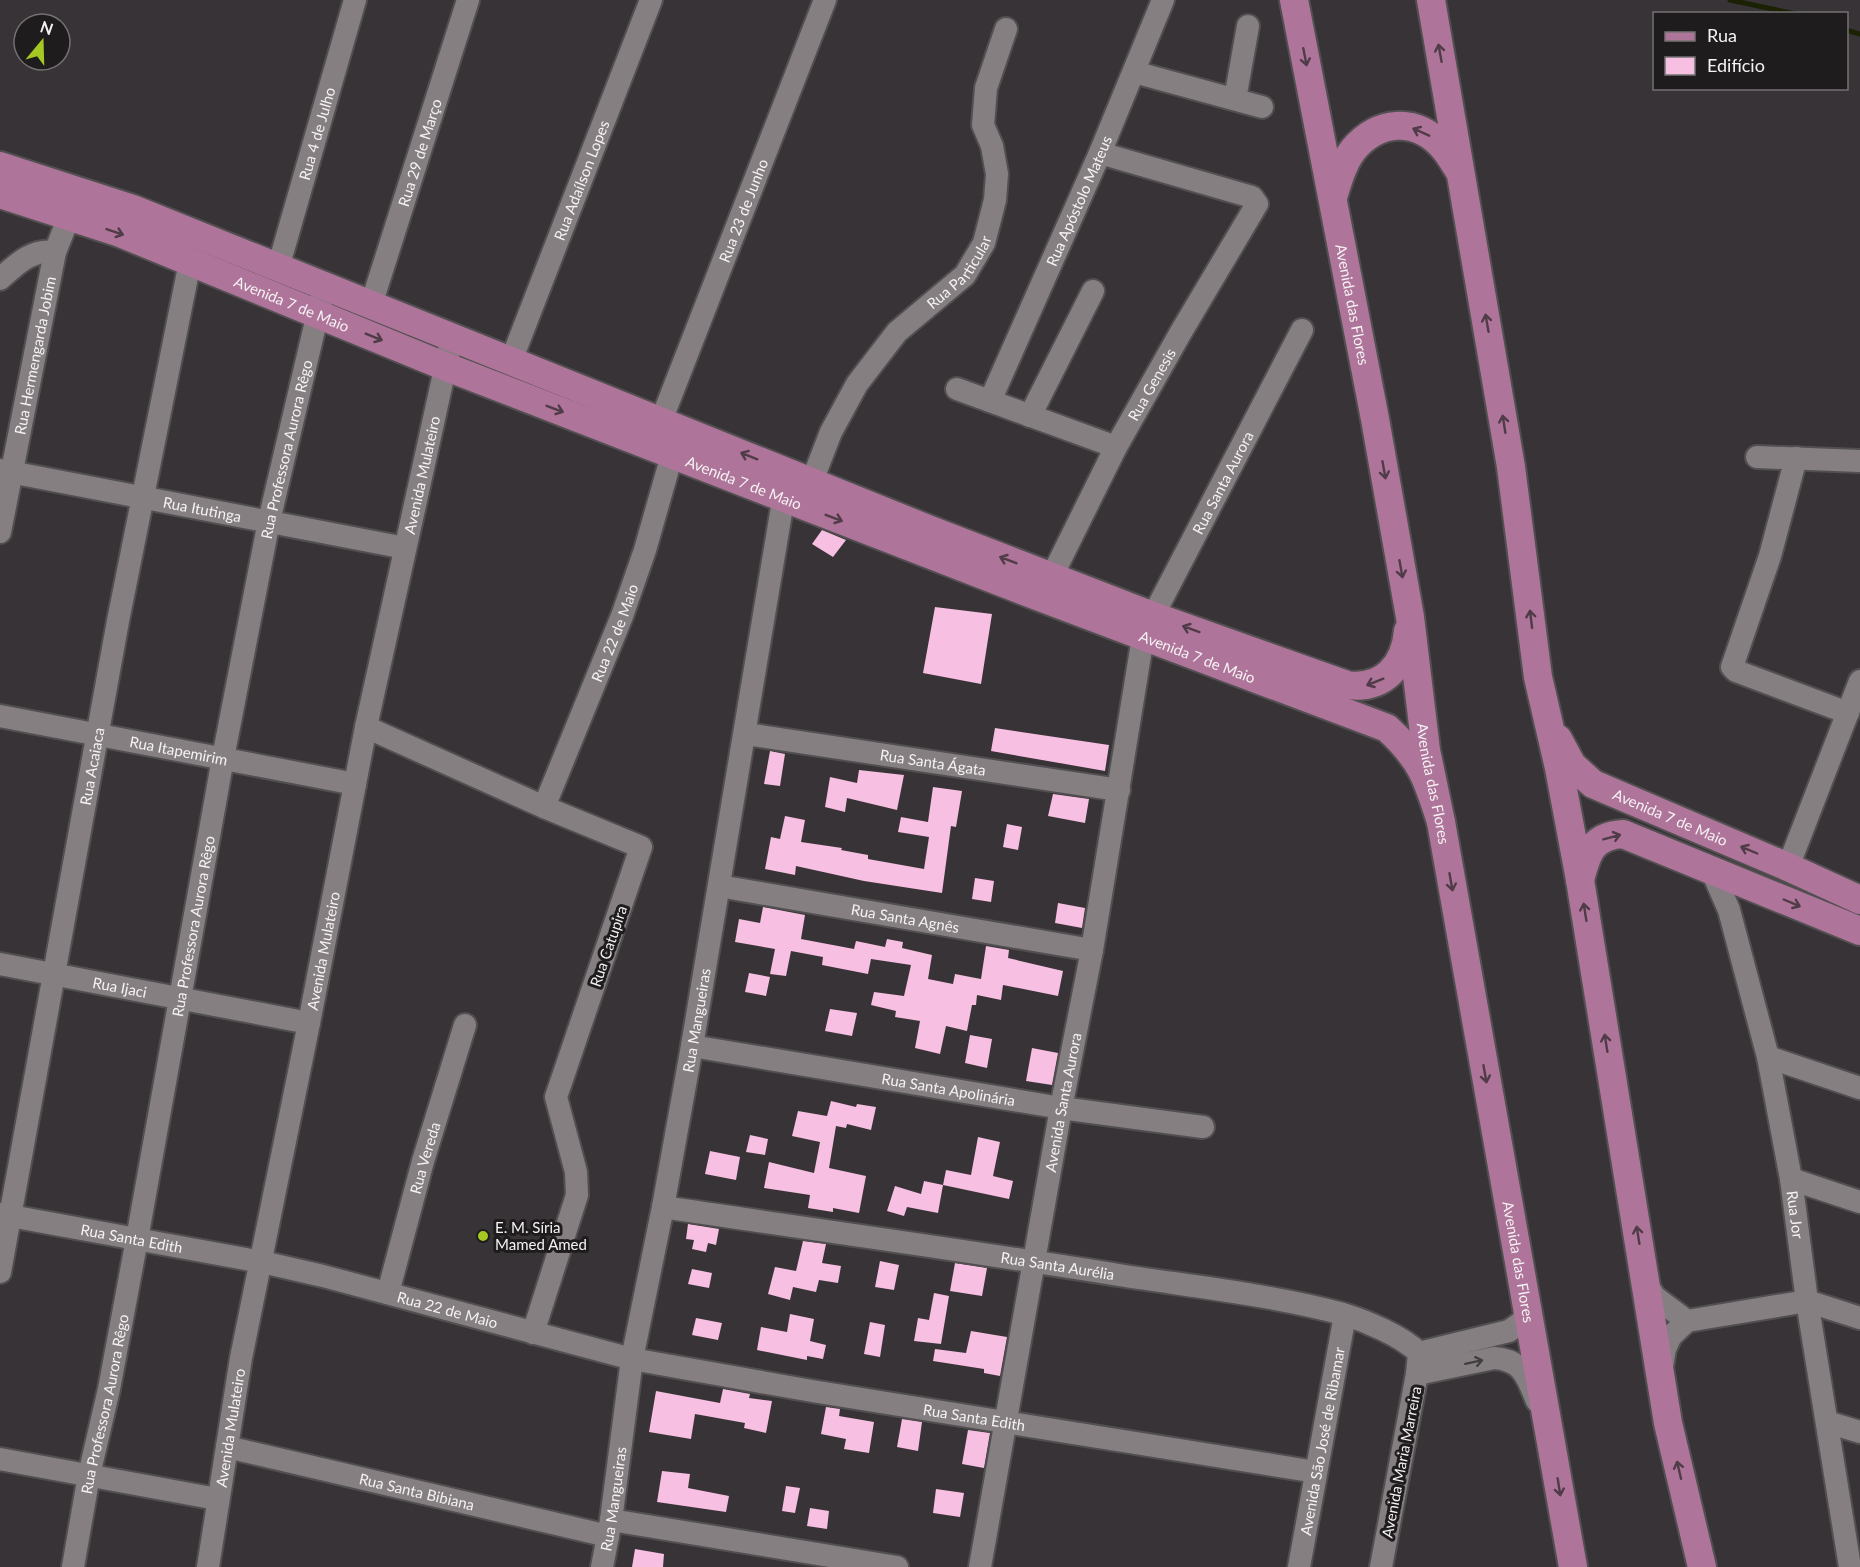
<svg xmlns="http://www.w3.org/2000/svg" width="1860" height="1567" font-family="Lato,sans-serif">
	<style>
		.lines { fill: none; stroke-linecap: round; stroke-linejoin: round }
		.stream { stroke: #1b2204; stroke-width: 5 }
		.building { fill: #f7bfe1 }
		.minor-casing { stroke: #524f51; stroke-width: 26 }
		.major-casing { stroke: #524f51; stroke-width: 32 }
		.minor { stroke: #857f82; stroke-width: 22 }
		.major { stroke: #ae7499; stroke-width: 28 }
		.oneway { stroke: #503b48 }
		.oneway2 { stroke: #423f40 }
		.poi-dot { fill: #a5c822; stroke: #1e1c1d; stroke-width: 2 }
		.labels { text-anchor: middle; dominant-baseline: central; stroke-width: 6; stroke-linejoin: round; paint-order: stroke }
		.street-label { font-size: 15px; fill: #f5f2f4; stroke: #1e1c1d }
		.poi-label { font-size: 15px; fill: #f5f2f4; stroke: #1e1c1d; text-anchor: start }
	</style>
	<rect width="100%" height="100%" fill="#383336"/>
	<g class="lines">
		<!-- stream -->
		<path class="stream" d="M1730 0 1796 14
			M1846 30 1860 34"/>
	</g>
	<!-- building -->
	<path class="building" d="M822 530 846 540 833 557 812 544Z
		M935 607 992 614 981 684 923 673Z
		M995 728 1109 745 1105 771 991 751Z
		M770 751 785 754 780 786 764 784Z
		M859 770 904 775 897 810 847 798 845 812 825 807 830 777 857 783Z
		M933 787 962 791 956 827 951 826 942 893 864 881 796 866 795 875 765 869 771 837 780 839 785 816 805 820 801 842 842 848 841 850 868 855V859L924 869 929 837 898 832 901 817 928 822Z
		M1053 794 1089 799 1085 823 1048 816Z
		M1007 824 1022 827 1018 850 1003 847Z
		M975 878 994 881 991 902 972 899Z
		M1058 903 1085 908 1082 928 1055 923Z
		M763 907 805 915 801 939 854 949 856 941 885 947 887 939 903 942 902 948 932 955 928 979 953 984 955 974 981 979 986 946 1009 950 1008 958 1063 971 1058 996 1003 985 1001 1000 977 995 976 1005H972L967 1031 946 1026 940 1054 915 1048 920 1021 895 1017 896 1011 871 1005 874 992 904 996 911 965 871 959 868 974 822 965 823 957 791 951 786 976 770 974 775 949 735 942 739 919 760 923Z
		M749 973 770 977 766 996 745 992Z
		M830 1009 857 1013 852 1036 825 1031Z
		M970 1035 992 1039 987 1068 965 1063Z
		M1032 1048 1058 1053 1052 1085 1026 1081Z
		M831 1101 856 1107 857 1104 876 1107 871 1130 847 1124 846 1128 836 1126 829 1168 866 1176 859 1213 833 1208V1212L808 1208 810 1195 764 1188 769 1162 814 1173 820 1142 792 1136 798 1111 827 1116Z
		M750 1135 768 1139 765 1155 746 1152Z
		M978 1137 1000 1142 993 1176 1013 1181 1009 1199 943 1185 946 1170 971 1175Z
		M710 1151 740 1157 736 1180 705 1174Z
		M924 1181 943 1185 938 1213 907 1207 904 1216 887 1211 895 1186 921 1194Z
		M688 1224 719 1229 716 1245 708 1243 706 1252 692 1249 694 1240 686 1239Z
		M803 1241 826 1244 822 1263 841 1266 838 1283 819 1280 816 1292 793 1287 790 1300 768 1294 775 1267 796 1271Z
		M880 1261 899 1265 894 1290 875 1287Z
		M955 1263 987 1268 982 1296 950 1291Z
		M692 1269 712 1273 709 1288 688 1284Z
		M934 1293 949 1296 941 1344 914 1341 918 1318 929 1320Z
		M790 1314 814 1319 810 1341 826 1345 823 1359 807 1356V1360L757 1350 761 1327 787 1332Z
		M696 1318 722 1323 718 1340 692 1335Z
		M870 1322 885 1325 880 1357 864 1354Z
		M971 1331 1007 1337 1000 1376 984 1373V1369L933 1361 935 1349 966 1353Z
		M723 1389 750 1394 749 1398 772 1401 766 1433 744 1428 745 1423 695 1414 691 1439 649 1432 656 1391 720 1403Z
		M826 1407 840 1409 839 1416 874 1422 869 1453 844 1449 846 1439 821 1434Z
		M902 1419 922 1422 918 1451 897 1447Z
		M968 1430 990 1433 984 1468 962 1464Z
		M662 1471 690 1474 688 1488 729 1496 726 1512 657 1502Z
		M786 1486 800 1488 795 1513 782 1511Z
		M936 1489 964 1493 960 1517 933 1513Z
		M810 1508 829 1511 827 1529 807 1526Z
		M635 1549 664 1554 663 1567H632Z"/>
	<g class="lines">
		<defs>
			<g id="minor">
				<path d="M1134 72 1262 107"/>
				<path d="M1235 99 1248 26"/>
				<path id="s1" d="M278 268 355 0"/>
				<path d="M0 279C17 264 31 249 55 252"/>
				<path id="s2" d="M371 305 468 0"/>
				<path id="s3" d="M511 361 651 0"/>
				<path d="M957 389 1116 447"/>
				<path id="s4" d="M990 401 1100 153 1163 0"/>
				<path d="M1030 416 1093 291"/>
				<path id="s5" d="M661 421 825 0"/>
				<path d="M1757 457 1859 461"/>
				<path d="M1796 458 1770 556 1732 667 1736 671 1848 713"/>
				<path id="s6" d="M0 470 405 548"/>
				<path id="s7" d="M812 481 831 432 857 384 897 332 965 275 984 243 995 200 997 174 992 146 983 125 986 88 1006 29"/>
				<path id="s8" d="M0 532 55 252 69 217"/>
				<path id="s9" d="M1052 576 1116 447 1181 332 1257 204 1252 197 1100 153"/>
				<path id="s10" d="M0 716 355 784"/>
				<path d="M366 727 544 807 641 847 556 1097 576 1172 577 1195 533 1333"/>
				<path id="s11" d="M746 734 1119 790"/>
				<path id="s12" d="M544 807 622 616 645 550 672 455"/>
				<path d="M1788 867 1860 681"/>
				<path id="s13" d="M1711 869 1729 910 1768 1057 1791 1179 1807 1301 1850 1567"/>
				<path id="s14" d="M719 886 1092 950"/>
				<path id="s15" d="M0 964 309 1023"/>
				<path id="s16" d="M692 1046 1061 1108 1203 1127"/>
				<path d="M1768 1057 1860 1088"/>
				<path d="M1791 1179 1860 1202"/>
				<path id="s17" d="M663 1207C817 1230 971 1251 1125 1276 1197 1287 1272 1295 1343 1314 1366 1321 1402 1336 1419 1353L1417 1374 1381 1567"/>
				<path id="s18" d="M0 1214 262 1262 323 1276 632 1359 812 1391 1316 1472"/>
				<path id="s19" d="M0 1272 118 621 190 262"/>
				<path d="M1645 1282 1655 1297 1687 1321"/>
				<path id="s20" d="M388 1293 423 1161 465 1025"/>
				<path d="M1419 1353 1509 1331 1519 1324 1528 1315"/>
				<path d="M1662 1367 1665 1349 1671 1336 1687 1321 1807 1301 1860 1318"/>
				<path d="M1417 1374 1494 1358C1523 1360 1527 1377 1537 1401"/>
				<path d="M1827 1422 1860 1432"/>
				<path id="s21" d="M227 1447 608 1536"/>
				<path d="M0 1459 217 1499"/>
				<path d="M611 1520 897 1567"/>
				<path id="s22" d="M73 1567 89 1475 109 1389 137 1239 223 758 269 521 321 300"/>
				<path id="s23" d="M208 1567 241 1358 309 1023 366 727 452 337"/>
				<path id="s24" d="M602 1567 611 1520 632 1359 663 1207 692 1046 786 483"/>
				<path id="s25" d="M980 1567 1061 1108 1092 950 1143 637 1153 616 1302 330"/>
				<path id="s26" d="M1299 1567 1345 1315"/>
			</g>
			<g id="major">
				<path id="s27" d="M1294 0 1375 419 1410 617 1426 750 1441 822 1573 1567"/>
				<path d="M1431 0 1511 467 1538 677 1559 768 1580 880 1668 1423 1702 1567"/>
				<path d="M0 166 133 209 928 529 1153 616 1347 685C1384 690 1405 665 1408 631"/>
				<path id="s28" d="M0 194 120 233 444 366 1042 598 1387 728C1422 760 1427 778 1441 822"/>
				<path d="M1333 197C1338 181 1343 163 1353 150 1378 120 1415 117 1442 146 1448 152 1453 161 1458 169"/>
				<path id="s29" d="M1558 739 1572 765 1593 784 1788 867 1860 900"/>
				<path d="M1580 880C1587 853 1592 836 1623 834L1860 931"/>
			</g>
		</defs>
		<!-- minor casing -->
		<use href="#minor" class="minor-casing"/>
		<!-- major casing -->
		<use href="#major" class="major-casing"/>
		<!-- minor -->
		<use href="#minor" class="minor"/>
		<!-- major -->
		<use href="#major" class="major"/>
	</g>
	<!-- one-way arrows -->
	<defs><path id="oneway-shaft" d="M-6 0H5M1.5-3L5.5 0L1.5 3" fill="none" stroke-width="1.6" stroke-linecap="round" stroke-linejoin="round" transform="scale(1.5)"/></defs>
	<g class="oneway">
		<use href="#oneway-shaft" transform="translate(1440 53) rotate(-100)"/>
		<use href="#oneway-shaft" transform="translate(1305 57) rotate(79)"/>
		<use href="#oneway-shaft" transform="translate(1421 132) rotate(-156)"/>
		<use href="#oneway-shaft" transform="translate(115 232) rotate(19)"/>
		<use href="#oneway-shaft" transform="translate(1487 323) rotate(-100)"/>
		<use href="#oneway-shaft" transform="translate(374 337) rotate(22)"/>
		<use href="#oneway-shaft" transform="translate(555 409) rotate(21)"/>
		<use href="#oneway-shaft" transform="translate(1504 424) rotate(-99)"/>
		<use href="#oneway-shaft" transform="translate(749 456) rotate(-158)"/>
		<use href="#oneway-shaft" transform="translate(1384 470) rotate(80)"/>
		<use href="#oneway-shaft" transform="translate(834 518) rotate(21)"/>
		<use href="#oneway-shaft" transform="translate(1008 560) rotate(-159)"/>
		<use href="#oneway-shaft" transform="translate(1401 569) rotate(80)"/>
		<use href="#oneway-shaft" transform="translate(1531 619) rotate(-97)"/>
		<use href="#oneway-shaft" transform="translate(1191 629) rotate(-160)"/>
		<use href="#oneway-shaft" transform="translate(1375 682) rotate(158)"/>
		<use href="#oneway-shaft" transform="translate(1612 837) rotate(-15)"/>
		<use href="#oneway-shaft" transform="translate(1749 850) rotate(-157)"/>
		<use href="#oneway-shaft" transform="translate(1451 882) rotate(80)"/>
		<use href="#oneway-shaft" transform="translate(1792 903) rotate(23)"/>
		<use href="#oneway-shaft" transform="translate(1585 912) rotate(-99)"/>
		<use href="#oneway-shaft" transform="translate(1606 1043) rotate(-99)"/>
		<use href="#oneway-shaft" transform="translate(1485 1074) rotate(80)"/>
		<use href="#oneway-shaft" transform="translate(1638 1235) rotate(-99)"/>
		<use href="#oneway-shaft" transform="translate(1679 1470) rotate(-103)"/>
		<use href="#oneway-shaft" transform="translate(1559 1487) rotate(81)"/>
	</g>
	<use class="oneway2" href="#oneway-shaft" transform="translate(1474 1362) rotate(-12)"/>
	<!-- markers -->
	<circle class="poi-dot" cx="483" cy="1236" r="6"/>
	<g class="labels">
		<!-- street labels -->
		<g class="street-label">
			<text stroke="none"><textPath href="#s1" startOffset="140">Rua 4 de Julho</textPath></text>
			<text stroke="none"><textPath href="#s2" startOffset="160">Rua 29 de Março</textPath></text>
			<text stroke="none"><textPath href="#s3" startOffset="194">Rua Adaílson Lopes</textPath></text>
			<text stroke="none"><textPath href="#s4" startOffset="219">Rua Apóstolo Mateus</textPath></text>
			<text stroke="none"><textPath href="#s5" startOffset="226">Rua 23 de Junho</textPath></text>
			<text stroke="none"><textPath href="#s7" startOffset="260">Rua Particular</textPath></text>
			<text stroke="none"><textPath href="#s28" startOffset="312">Avenida 7 de Maio</textPath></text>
			<text stroke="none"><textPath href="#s27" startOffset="310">Avenida das Flores</textPath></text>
			<text stroke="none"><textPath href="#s8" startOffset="180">Rua Hermengarda Jobim</textPath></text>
			<text stroke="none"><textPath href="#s9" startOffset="216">Rua Genesis</textPath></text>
			<text stroke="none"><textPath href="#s22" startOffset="1138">Rua Professora Aurora Rêgo</textPath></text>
			<text stroke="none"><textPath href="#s23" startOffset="1113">Avenida Mulateiro</textPath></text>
			<text stroke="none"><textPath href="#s28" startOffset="798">Avenida 7 de Maio</textPath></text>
			<text stroke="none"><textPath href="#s25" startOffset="1118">Rua Santa Aurora</textPath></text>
			<text stroke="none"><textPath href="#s6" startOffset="206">Rua Itutinga</textPath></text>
			<text stroke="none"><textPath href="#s12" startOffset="188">Rua 22 de Maio</textPath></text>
			<text stroke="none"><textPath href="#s28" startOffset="1284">Avenida 7 de Maio</textPath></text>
			<text stroke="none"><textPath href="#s10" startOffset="182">Rua Itapemirim</textPath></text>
			<text stroke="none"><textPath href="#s11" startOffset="189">Rua Santa Ágata</textPath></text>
			<text stroke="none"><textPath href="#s19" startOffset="514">Rua Acaiaca</textPath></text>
			<text stroke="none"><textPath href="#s27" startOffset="796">Avenida das Flores</textPath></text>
			<text stroke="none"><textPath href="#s29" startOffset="142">Avenida 7 de Maio</textPath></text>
			<text stroke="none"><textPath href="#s14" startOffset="189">Rua Santa Agnês</textPath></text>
			<text stroke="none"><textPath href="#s22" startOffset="652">Rua Professora Aurora Rêgo</textPath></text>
			<text transform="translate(608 946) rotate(-71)">Rua Catupira</text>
			<text stroke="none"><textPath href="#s23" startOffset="627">Avenida Mulateiro</textPath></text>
			<text stroke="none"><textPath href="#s15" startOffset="122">Rua Ijaci</textPath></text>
			<text stroke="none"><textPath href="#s24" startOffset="555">Rua Mangueiras</textPath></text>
			<text stroke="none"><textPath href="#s16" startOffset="260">Rua Santa Apolinária</textPath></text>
			<text stroke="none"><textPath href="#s25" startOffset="472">Avenida Santa Aurora</textPath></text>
			<text stroke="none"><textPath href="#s20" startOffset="140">Rua Vereda</textPath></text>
			<text stroke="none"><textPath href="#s13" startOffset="357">Rua Jor</textPath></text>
			<text stroke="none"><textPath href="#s18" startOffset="134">Rua Santa Edith</textPath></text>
			<text stroke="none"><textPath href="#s27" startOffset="1282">Avenida das Flores</textPath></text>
			<text stroke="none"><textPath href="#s17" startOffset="399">Rua Santa Aurélia</textPath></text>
			<text stroke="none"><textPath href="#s18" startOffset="458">Rua 22 de Maio</textPath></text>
			<text stroke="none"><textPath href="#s22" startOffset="166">Rua Professora Aurora Rêgo</textPath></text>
			<text stroke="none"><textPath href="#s18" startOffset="996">Rua Santa Edith</textPath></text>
			<text stroke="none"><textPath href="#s23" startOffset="141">Avenida Mulateiro</textPath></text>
			<text stroke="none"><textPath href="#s26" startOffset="128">Avenida São José de Ribamar</textPath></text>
			<text transform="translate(1401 1462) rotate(-79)">Avenida Maria Marreira</text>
			<text stroke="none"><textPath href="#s21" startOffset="195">Rua Santa Bibiana</textPath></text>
			<text stroke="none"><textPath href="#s24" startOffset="69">Rua Mangueiras</textPath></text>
		</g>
		<!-- poi labels -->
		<g class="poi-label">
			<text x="495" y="1227">E. M. Síria<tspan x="495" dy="17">Mamed Amed</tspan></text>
		</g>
	</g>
	<!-- legend -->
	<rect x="1653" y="12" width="195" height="78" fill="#1e1c1d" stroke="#747273" stroke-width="1.5"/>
	<rect x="1665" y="32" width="30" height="9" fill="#ae7499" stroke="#747273" stroke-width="1.5"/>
	<text x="1707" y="42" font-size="18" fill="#f5f2f4">Rua</text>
	<rect x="1665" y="57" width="30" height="18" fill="#f7bfe1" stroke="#747273" stroke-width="1.5"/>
	<text x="1707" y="72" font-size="18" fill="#f5f2f4">Edifício</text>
	<!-- north arrow -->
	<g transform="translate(42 42) rotate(19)"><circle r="28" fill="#1e1c1d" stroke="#747273" stroke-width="1.5"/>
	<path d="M0-4.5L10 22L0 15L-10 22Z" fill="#a5c822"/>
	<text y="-9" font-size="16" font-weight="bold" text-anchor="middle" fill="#f5f2f4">N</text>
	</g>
</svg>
